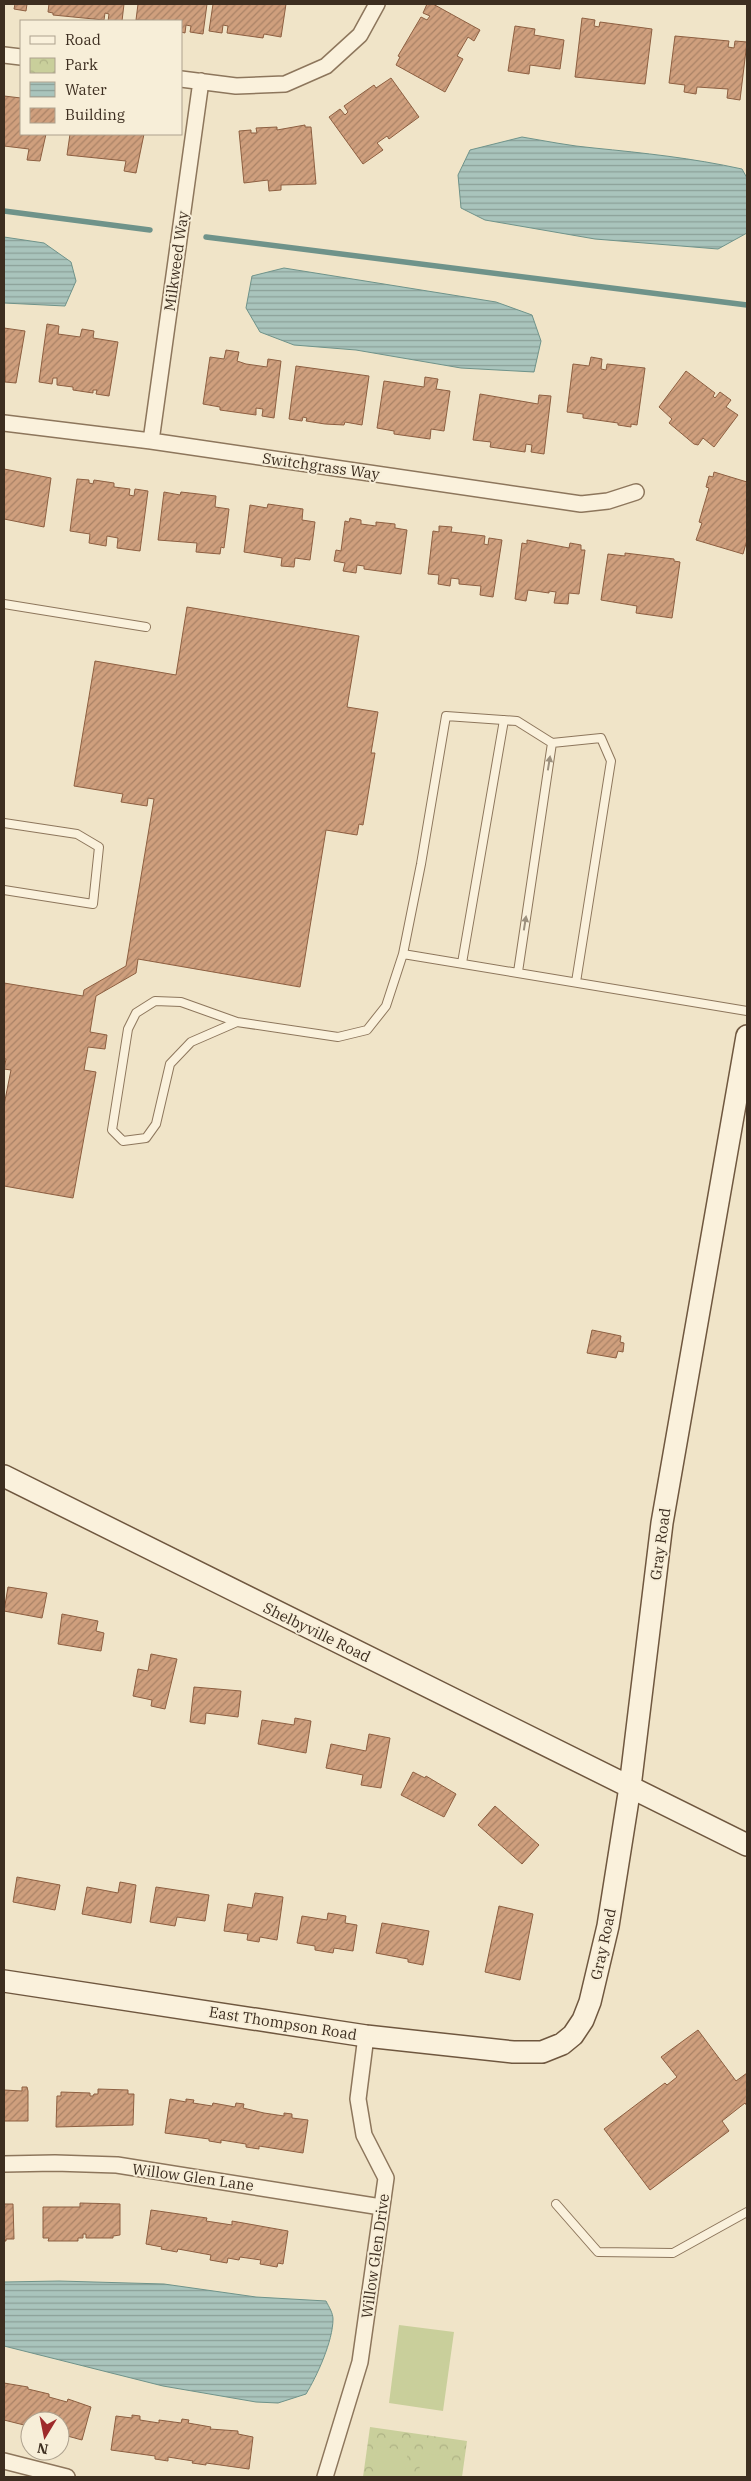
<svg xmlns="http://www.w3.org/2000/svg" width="751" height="2481" font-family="'IBM Plex Serif',serif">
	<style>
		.park { fill: url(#park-crowns) }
		.garden { fill: #c9cf9b }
		.water { fill: url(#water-rules); stroke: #6f938a }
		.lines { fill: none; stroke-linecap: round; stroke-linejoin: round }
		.stream { stroke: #6f938a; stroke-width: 5.5 }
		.building { fill: url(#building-hatch); stroke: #8d5f41 }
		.lane-casing { stroke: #8d765c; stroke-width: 10 }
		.street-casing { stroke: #8d765c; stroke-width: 18 }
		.secondary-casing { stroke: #6f573f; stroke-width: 24 }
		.lane { stroke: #faf1dc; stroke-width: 8 }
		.street { stroke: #faf1dc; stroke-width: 15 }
		.secondary { stroke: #faf1dc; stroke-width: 21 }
		.oneway { fill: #9c907e }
		.labels { text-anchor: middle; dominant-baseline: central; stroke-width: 4; stroke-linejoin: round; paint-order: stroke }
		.street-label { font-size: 15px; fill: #3d2e20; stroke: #f7eed8 }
	</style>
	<defs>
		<pattern id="park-crowns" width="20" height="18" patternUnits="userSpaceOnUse" patternTransform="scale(1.25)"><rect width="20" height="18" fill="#c9cf9b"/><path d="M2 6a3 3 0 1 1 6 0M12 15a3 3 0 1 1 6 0" fill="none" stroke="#aeb285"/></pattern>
		<pattern id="water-rules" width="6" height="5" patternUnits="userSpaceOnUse" patternTransform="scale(1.25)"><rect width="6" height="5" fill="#a9c4bc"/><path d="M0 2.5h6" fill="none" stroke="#8ba098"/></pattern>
		<pattern id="building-hatch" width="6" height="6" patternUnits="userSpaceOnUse" patternTransform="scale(1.25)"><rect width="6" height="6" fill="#cf9f7d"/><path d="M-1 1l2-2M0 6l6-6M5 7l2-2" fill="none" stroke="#a98266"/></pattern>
	</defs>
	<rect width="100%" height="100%" fill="#f0e4c8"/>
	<!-- park -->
	<path class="park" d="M370 2427 467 2441 462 2477H363Z"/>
	<!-- garden -->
	<path class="garden" d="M399 2325 454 2332 443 2411 389 2403Z
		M377 2446 408 2451 404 2477H373Z
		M422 2453 452 2457 449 2477H418Z"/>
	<!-- water -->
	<path class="water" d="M522 137C546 141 570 146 594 148 644 153 692 158 742 169L747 178V233L718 249 595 239 485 220 461 208 458 175 470 150Z
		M4 237 44 243 71 262 76 281 65 306 4 303Z
		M284 268 496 302 532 315 541 341 534 372 461 368 356 350 294 345 260 332 246 308 252 276Z
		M59 2281 164 2284 256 2297 326 2301C329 2307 333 2313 333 2319 333 2341 317 2376 306 2394L278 2403 256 2402 163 2386 4 2346V2282Z"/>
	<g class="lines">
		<!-- stream -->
		<path class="stream" d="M4 211 150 230
			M206 237 747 305"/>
	</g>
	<!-- building -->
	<path class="building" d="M15 4H27L26 11 14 9Z
		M49 4H124L122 21H108L109 14 105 13 104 20 53 15V13L48 12Z
		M138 4H207L203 34 190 32 191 26 186 25 185 33 181 32V21L136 20Z
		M213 4H286L281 37 264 34 263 38 227 33 228 26 223 25 222 33 209 31Z
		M427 4H433L480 30 474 41 468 37 457 56 463 59 445 92 396 65 400 57 398 56 421 17 427 20 430 16 423 13Z
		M582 18 595 20 594 26 599 27 600 22 652 29 645 84 575 77Z
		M515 26 535 29 534 35 564 40 560 69 530 65 529 74 508 71Z
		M675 36 729 41 728 47 734 48 735 41 747 42 740 100 727 98 728 89 697 87 696 94 684 92 685 85 669 83Z
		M391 78 419 117 389 139 387 136 377 143 383 150 363 164 329 117 340 109 345 115 348 112 344 106 374 85 376 88Z
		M4 96 21 98V134H46L40 161 27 160 29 149 4 146Z
		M305 125V127H311L316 184 281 185V190L269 191 268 180 244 183 239 131 251 130V133H257L256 128 277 127V130Z
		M70 134H144L136 173 124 171 126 161 67 155Z
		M47 324 59 326 58 334 80 337 82 329 94 331 93 338 118 342 109 396 96 394 97 390H93V393L73 390V387L57 385V378H53L52 384 39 382Z
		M4 328 25 331 16 383 5 382Z
		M226 350 239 352 237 361 246 364 267 367 268 359 281 361 274 418 262 416 263 409 256 408V415L220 410V407L203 404 210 357 224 359Z
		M591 357 602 359 601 369 606 370 607 364 645 368 637 425 631 424V427L618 425V423L583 418V414L567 412 573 364 589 366Z
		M296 366 369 376 362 425 345 422 344 425 325 424 306 421 307 418 303 417 302 421 289 419Z
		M686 371 715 393 713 396 715 398 720 392 731 400 726 407 738 415 714 447 703 438 698 445 694 444 669 423 672 419 659 407Z
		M425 377 438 379 436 389 450 391 444 431 431 429 430 439 394 434V431L377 428 384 381 424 387Z
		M480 394 538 404 539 395 551 396 544 454 531 452 532 445 526 444 525 452 490 447 491 442 473 440Z
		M4 469 51 478 44 527 4 519Z
		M714 472 747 482V540L743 554 696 540 702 523 699 522 709 488 706 487 709 476 713 477Z
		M77 479 89 480V483L93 484 94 480 114 483V487L130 489 129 495 134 496 135 489 148 491 140 551 117 548 118 538 107 536 106 546 89 543 90 534 70 531Z
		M164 492 180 495 181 492 216 496 215 507 229 509 224 548 221 547 220 554 196 552 197 543 158 540Z
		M268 504 303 509 302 520 315 522 310 560 295 558 294 567 281 566 282 558 244 552 250 505 267 508Z
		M350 518 361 520V524L376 526V522L395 524V528L407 530 401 574 364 569V566L357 565 356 573 343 571 345 563 334 561 336 550 341 551 345 521 349 522Z
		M439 526 452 527 451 532 485 536 484 544 488 545 489 538 502 540 493 597 480 595 481 586 459 584V579L451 578 450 586 438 584 439 575 428 574 433 531 439 532Z
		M527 540 569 548 570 543 581 545V550H585L579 594 569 593 568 604 554 603 556 592 549 591V593L528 590 526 601 515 599 522 543 527 544Z
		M625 553 674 559V561L680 562 672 618 636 613 637 606 601 600 608 554 625 556Z
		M187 607 359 636 347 707 378 712 371 753H375L363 825 359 824 357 835 326 830 300 987 138 959 136 973 96 996 90 1032 107 1035 105 1049 88 1047 84 1070 96 1072 73 1198 4 1186V1105L11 1070 4 1069 6 1059H4V983L83 996 84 990 126 966 154 799 148 798 147 806 121 802 123 794 74 786 95 661 176 675Z
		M592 1330 621 1336 620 1342 624 1343 623 1352 618 1351 616 1358 587 1353Z
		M8 1587 47 1593 42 1618 4 1611Z
		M62 1614 98 1621 96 1631 104 1633 101 1651 58 1644Z
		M151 1654 177 1659 165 1709 151 1706 152 1700 133 1696 138 1669 148 1671Z
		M194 1687 241 1691 238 1717 206 1713 205 1724 190 1722Z
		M295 1718 311 1721 306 1753 258 1744 262 1720 294 1725Z
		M369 1734 390 1738 381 1788 361 1785 363 1775 326 1768 331 1744 366 1751Z
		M413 1772 425 1778 426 1776 456 1794 444 1817 401 1795Z
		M495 1806 539 1845 522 1864 478 1825Z
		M17 1877 60 1885 55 1910 13 1902Z
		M120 1882 136 1885 131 1923 82 1914 87 1887 118 1893Z
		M156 1887 209 1895 205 1921 177 1917 175 1926 150 1922Z
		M255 1893 283 1897 277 1940 260 1937 259 1942 247 1940 248 1934 224 1931 228 1904 252 1908Z
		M499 1906 533 1914 520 1980 485 1972Z
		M328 1913 346 1916 345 1923 357 1925 353 1951 334 1948 333 1953 315 1950V1946L297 1943 302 1916 327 1920Z
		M382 1923 429 1931 423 1965 408 1962V1959L376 1953Z
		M698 2030 736 2081 747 2073V2106L745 2103 722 2121 729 2131 650 2190 604 2129 665 2083 667 2085 677 2077 661 2057Z
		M22 2087H27L28 2091V2121H4V2090L22 2091Z
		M98 2089 128 2090V2094H134L133 2125 56 2127 57 2096H61V2092L90 2093V2096H93L94 2094H98Z
		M170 2099 186 2102V2099L194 2100 193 2103 212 2106 213 2103 235 2107 236 2103 244 2104 243 2108 264 2113 284 2116V2113L292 2114V2118L308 2120 303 2153 259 2146V2149L246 2147V2144L221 2140V2143L209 2141V2139L165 2133Z
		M80 2203 120 2204V2235L113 2236V2238H86V2234H83V2238H78V2241H48L49 2238H43V2207H80Z
		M4 2204H13L14 2239H6V2241H4Z
		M151 2210 207 2218 206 2221 232 2225V2221L288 2231 283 2264 278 2263 277 2267 260 2264 261 2260 240 2257 239 2260 228 2258 227 2263 210 2260 211 2255 178 2249 177 2252 161 2249 162 2247 146 2244Z
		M4 2383 28 2387V2389L49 2394V2397L67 2402 68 2399 91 2407 82 2440 60 2434V2421H30V2429H27L28 2426 4 2420V2423Z
		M132 2415 140 2416V2420L159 2423V2420L181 2423 182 2419 189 2420 188 2423 211 2427 210 2429 238 2431V2434L253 2437 249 2469 206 2463V2465L192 2463 193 2461 168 2457V2461L155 2459V2456L111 2450 116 2416 132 2418Z"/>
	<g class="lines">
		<defs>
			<path id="lane" d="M4 604 146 627
				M552 743 601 738 611 761 576 982
				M4 823 77 834 99 847 93 904 4 890
				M403 954 747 1011
				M462 963 504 720
				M237 1022 181 1002 155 1001 136 1013 128 1029 112 1130 123 1141 146 1138 156 1124 170 1064 191 1042 237 1022 338 1037 367 1030 386 1006 403 954 421 864 446 716 517 721 552 743 518 972
				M556 2204 598 2252 673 2253 747 2212"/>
			<path id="street" d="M4 55 21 57
				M181 79 236 86 285 84 326 66 360 35 377 4
				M4 423 151 441 581 504 608 501 636 492
				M151 441 201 81
				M4 2164 55 2163 117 2165 381 2207
				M4 2461 67 2477
				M325 2477 360 2362 386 2178 364 2135 358 2099 366 2036"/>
			<path id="secondary" d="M4 1476 747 1845
				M4 1981 366 2036 513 2052H542L562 2044 573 2035 583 2020 590 2002 608 1926 630 1787 662 1523 747 1036"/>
		</defs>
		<!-- lane casing -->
		<use href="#lane" class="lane-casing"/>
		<!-- street casing -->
		<use href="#street" class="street-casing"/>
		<!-- secondary casing -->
		<use href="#secondary" class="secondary-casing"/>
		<!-- lane -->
		<use href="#lane" class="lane"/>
		<!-- street -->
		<use href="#street" class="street"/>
		<!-- secondary -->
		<use href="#secondary" class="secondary"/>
	</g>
	<!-- one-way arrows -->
	<defs><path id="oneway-solid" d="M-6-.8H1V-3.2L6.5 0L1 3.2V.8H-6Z" transform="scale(1.25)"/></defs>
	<g class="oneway">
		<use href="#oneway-solid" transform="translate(549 763) rotate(-81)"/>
		<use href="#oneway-solid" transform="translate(525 923) rotate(-81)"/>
	</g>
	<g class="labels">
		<!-- street labels -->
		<g class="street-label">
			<text transform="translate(176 261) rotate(-82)">Milkweed Way</text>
			<text transform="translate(321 466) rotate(8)">Switchgrass Way</text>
			<text transform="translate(660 1544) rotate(-82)">Gray Road</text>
			<text transform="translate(317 1632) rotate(26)">Shelbyville Road</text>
			<text transform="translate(603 1944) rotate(-78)">Gray Road</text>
			<text transform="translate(283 2023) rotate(9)">East Thompson Road</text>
			<text transform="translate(193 2177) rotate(8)">Willow Glen Lane</text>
			<text transform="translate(375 2256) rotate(-82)">Willow Glen Drive</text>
		</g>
	</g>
	<!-- border -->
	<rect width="751" height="2481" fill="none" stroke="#3d2e20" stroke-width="10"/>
	<!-- legend -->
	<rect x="20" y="20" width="162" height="115" fill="#f7eed8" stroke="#ada18e"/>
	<rect x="30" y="36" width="25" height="8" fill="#faf1dc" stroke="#ada18e"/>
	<text x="65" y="45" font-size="15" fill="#3d2e20">Road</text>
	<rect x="30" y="58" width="25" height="15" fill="url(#park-crowns)" stroke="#ada18e"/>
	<text x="65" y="70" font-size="15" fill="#3d2e20">Park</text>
	<rect x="30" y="82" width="25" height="15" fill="url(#water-rules)" stroke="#ada18e"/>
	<text x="65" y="95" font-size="15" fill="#3d2e20">Water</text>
	<rect x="30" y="108" width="25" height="15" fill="url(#building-hatch)" stroke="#ada18e"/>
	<text x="65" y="120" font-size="15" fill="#3d2e20">Building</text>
	<!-- north arrow -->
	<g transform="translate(45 2436) rotate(190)"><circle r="24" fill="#f7eed8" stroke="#ada18e"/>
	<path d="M0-4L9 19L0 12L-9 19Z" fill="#9e2a2b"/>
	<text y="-8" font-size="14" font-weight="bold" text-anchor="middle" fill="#3d2e20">N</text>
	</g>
</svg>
